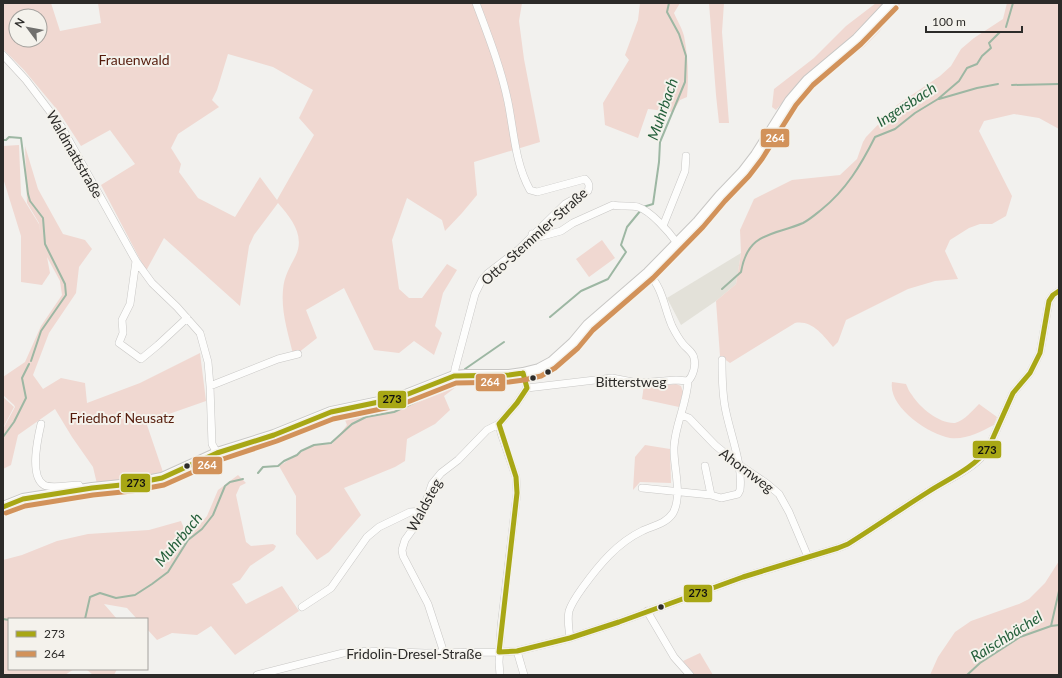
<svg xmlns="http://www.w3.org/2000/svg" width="1062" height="678" font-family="Lato,sans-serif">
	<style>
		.built { fill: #e3e1d9 }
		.green { fill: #f0d8d1; fill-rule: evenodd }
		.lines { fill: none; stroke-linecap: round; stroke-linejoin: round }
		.stream { stroke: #9db7a3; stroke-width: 2 }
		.street-casing { stroke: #c8c7c5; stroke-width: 8 }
		.secondary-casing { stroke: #c8c7c5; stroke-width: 12 }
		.street { stroke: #fdfdfc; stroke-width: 7 }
		.secondary { stroke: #fdfdfc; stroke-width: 10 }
		.bus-1-casing { stroke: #f4f2ec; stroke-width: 8 }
		.bus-2-casing { stroke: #f4f2ec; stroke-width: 8 }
		.bus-1 { stroke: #a8a715; stroke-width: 5 }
		.bus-2 { stroke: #d2925a; stroke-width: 5 }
		.bus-dot { fill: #2c2b29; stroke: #f4f2ec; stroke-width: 1.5 }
		.labels { text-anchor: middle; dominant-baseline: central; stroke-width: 4; stroke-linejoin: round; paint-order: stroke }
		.park-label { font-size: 14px; fill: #551c0c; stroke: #f4f2ec }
		.street-label { font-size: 14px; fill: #2c2b29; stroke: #f4f2ec }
		.water-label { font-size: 15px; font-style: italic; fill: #235f3a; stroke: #f4f2ec }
		.line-badge { stroke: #f4f2ec; stroke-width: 1.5 }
		.badge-label { font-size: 11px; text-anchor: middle; font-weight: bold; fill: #fff }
		.pale-badge-label { font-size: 11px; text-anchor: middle; font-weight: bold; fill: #111 }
	</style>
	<rect width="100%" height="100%" fill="#f2f1ee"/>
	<!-- built -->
	<path class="built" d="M741 253 736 284 716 301 681 325 667 298Z"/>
	<!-- green -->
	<path class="green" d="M3 3H51L60 31 101 23 98 3H522L519 21 524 59 540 142 474 162 477 195 462 213 445 231 442 220 407 198 392 240 399 289 409 298H422L447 264 457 270 443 293 435 326 442 333 434 355 414 341 399 353 374 350 344 288 306 310 317 338 298 353 293 354C288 333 281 312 283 290 284 276 290 267 296 255 305 235 291 218 278 203L254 235 249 246 240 306 164 238 146 271 101 185 135 164 110 130 81 146 59 112 24 70 3 49ZM16 16H40V40H16ZM228 54 273 67 313 90 299 118 314 135 277 200 260 177 235 217 198 198 179 172 181 164 171 148 178 134 219 107 212 100 217 90Z
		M640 3H680L674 13C677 20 682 28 684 36 688 56 689 77 687 97L680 100 673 112 648 109 638 138 605 125 603 103 629 60 625 55 638 20Z
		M709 3H724L722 32 729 123H719L716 95Z
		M876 3H885L852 39 785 100 776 110 772 107 774 89 814 58 846 26Z
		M894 3H901L879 32 864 47 824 77 796 106 786 119 783 117 810 84Z
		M1007 3H1059V129L1039 118 1014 114 984 121 979 131 1012 196 1006 216 992 224H980L969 228 950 240 945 251 958 279 935 281 908 289 846 320 838 342 833 347C823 335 812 320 795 323L730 363 720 356 716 301 736 284 741 253 740 230 754 199 792 180 840 175 857 159 863 142 866 137 897 105 940 76 951 66 961 49 974 38 1003 19Z
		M19 145 21 195 39 224 41 236 39 223 27 203 25 146 38 189 63 234 85 240 92 249 79 267 76 293 49 333 33 375 43 389 61 378 85 383 87 403 140 383 200 353 206 401 146 422 164 475 97 484 93 467 72 437 55 409 18 435 11 465 3 469V429L15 407 14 405 3 395V377L25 362 41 326 62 295 60 281 47 257 50 273 42 285 21 282V236L3 178V146Z
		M602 240 615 258 589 277 576 259Z
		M464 381 444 396 450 410 435 424 407 439 405 461 395 467 344 488 361 515 329 552 317 560 296 534V496L279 466 313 445 332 444 347 425 343 415C365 410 387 406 408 400 427 393 443 382 464 381Z
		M892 382 906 384C908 388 909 392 912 395 920 408 940 424 955 423 964 421 973 410 979 404L997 417 994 425C980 432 966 440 950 438 928 434 888 407 892 382Z
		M676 384 681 386 683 392 679 407 642 399 644 385H652V387Z
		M3 397 14 407 3 428Z
		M645 445 670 449 671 483 640 482 633 490 635 457Z
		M238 475 246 483 240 486 236 495 246 542 251 546 273 544 276 546 274 550 250 566 240 580 232 584 246 604 282 586 299 611 235 655 211 626 197 635 172 633 157 640 147 629V619H137L127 608 104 604 117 619H9V669H74L65 675H3V560L22 555 57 541 88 534 149 530 181 521 188 538 207 516 218 490Z
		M1059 561V675H930L938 657 955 632 971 621 1019 604 1029 599 1045 583Z
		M700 653 713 675H695L683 661Z
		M86 669H117L114 675H93Z"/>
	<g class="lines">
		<!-- stream -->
		<path class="stream" d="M1006 27 1013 3
			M1012 85 1059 84
			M939 99 977 88 998 84
			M3 140H6L9 137 21 138 28 194 30 201 43 218 45 244 65 284 66 295 41 331 31 361
			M643 207 653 204 659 162 660 142 685 82 686 56 679 34 667 12 669 3
			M722 289 741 272C748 231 773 236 803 223 809 220 816 214 821 210 846 190 861 165 875 137L895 129 915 113 938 99 959 81 967 68 977 64 982 56 991 48 989 43 1000 32
			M550 317 581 291 608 279 626 252 621 245 627 227 641 210
			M465 369 504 342
			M3 437 14 422 26 398 22 378 29 364
			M258 473 263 467 278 466 284 461 297 455 301 451 314 445 331 443 352 424 366 417 394 412 456 383
			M3 619 9 620
			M85 619 90 597 100 593 116 598 135 595 152 584 168 572 188 540 202 529 213 515 225 486 230 482 243 479
			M1051 626 1059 625
			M967 675 980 663 1020 637 1051 626 1059 591"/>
		<defs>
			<path id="street" d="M3 55 26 80 61 126 136 261 152 283 177 307 200 333 208 362 210 386 212 444 217 453
				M663 226 685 171 686 156
				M532 234 539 237 561 231 573 223 613 205C621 207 630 205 638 207 651 211 669 232 677 243
				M136 261 130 304 122 320 123 333 119 343 141 359 158 345 187 318
				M454 376 455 369 475 294 482 280 487 274 518 250 565 204 588 191C590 185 589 183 585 179L537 192 530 190C515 163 514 132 508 102 501 68 488 35 476 3
				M210 386 278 359 298 354
				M527 388 612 378 638 383 676 380 688 381
				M681 415 689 418 715 445 738 464 766 483 779 494 789 512 808 557
				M41 424C38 437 29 476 44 485 51 489 70 485 79 485L81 490
				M499 424 501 433 516 477 517 493 501 627 499 662 500 675
				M705 466 711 495
				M642 488 711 495 721 498 738 494 740 490C743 466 731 436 726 412 722 395 722 377 722 360
				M302 607 331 588 367 537 379 527 410 512 423 511
				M647 611 674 657 690 675
				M570 638C569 629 567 620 569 611 572 602 578 594 583 587 599 565 617 543 642 531 652 526 666 524 673 513 683 495 673 466 674 447 675 425 687 403 688 381 693 376 696 366 694 358 693 352 687 349 683 344 679 339 675 332 672 326 664 308 663 288 648 273
				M517 651 524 675
				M444 653 428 604 403 556 402 550 405 540 420 519 432 484 441 473 458 460 487 430 499 424 517 403 527 388 523 373
				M257 675 343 653 371 651 425 653 499 652 517 651 570 638 619 622 743 577 838 548 848 544C875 527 901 509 928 492 949 478 974 470 988 449L1013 393 1030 373 1040 353 1049 301 1053 295 1059 291"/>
			<path id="secondary" d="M3 507 23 499 42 496 92 488 131 484 162 478 217 453 274 435 331 412 398 398 454 376 466 375H509L523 373 539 369 552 362 573 343 588 325 648 273 698 222 720 196 743 172 756 155 790 101 808 80 857 39 891 3"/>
		</defs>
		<!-- street casing -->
		<use href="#street" class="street-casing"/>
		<!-- secondary casing -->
		<use href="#secondary" class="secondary-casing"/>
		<!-- street -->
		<use href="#street" class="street"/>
		<!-- secondary -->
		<use href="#secondary" class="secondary"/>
		<defs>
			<path id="bus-1" d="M3 507 23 499 92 488 131 484 162 478 217 453 274 435 331 412 398 398 454 376 509 375 523 373
				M499 652 517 651 570 638 619 622 743 577 838 548 848 544C875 527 901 509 928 492 950 478 972 469 988 449L1013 393 1030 373 1040 353 1049 301 1053 295 1059 291
				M499 652 517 493 516 477 499 424 517 403 527 388 523 373"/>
			<path id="bus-2" d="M6 513 25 506 93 495 132 491 164 485 220 460 277 441 333 419 400 405 456 383 509 382 524 380 541 376 555 368 578 348 593 330 653 278 703 227 725 201 749 176 762 159 796 105 813 85 861 44 896 8"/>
		</defs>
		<!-- bus-1 casing -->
		<use href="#bus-1" class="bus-1-casing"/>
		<!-- bus-2 casing -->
		<use href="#bus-2" class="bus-2-casing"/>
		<!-- bus-1 -->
		<use href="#bus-1" class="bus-1"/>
		<!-- bus-2 -->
		<use href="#bus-2" class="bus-2"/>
	</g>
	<!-- markers -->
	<g class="bus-dot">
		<circle cx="548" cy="372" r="3.5"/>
		<circle cx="533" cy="378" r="3.5"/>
		<circle cx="187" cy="466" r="3.5"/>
		<circle cx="661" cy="607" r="3.5"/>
	</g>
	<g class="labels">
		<!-- park labels -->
		<g class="park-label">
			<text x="134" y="59">Frauenwald</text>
			<text x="122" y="417">Friedhof Neusatz</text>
		</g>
		<!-- street labels -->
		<g class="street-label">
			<text transform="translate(75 154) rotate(60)">Waldmattstraße</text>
			<text transform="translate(534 236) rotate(-42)">Otto-Stemmler-Straße</text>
			<text x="631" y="381">Bitterstweg</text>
			<text transform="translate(747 470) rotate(37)">Ahornweg</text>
			<text transform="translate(424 505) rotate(-62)">Waldsteg</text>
			<text x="414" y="653">Fridolin-Dresel-Straße</text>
		</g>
		<!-- water labels -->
		<g class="water-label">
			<text transform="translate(906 104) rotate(-33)">Ingersbach</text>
			<text transform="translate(662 109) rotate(-71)">Muhrbach</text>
			<text transform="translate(178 539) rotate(-50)">Muhrbach</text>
			<text transform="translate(1006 636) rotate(-32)">Raischbächel</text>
		</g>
	</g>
	<g class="line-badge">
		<rect x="760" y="128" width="30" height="20" rx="4" fill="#d2925a"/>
		<rect x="475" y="373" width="31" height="19" rx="4" fill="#d2925a"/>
		<rect x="377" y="390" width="30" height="19" rx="4" fill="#a8a715"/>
		<rect x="972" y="440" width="30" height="19" rx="4" fill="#a8a715"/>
		<rect x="192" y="456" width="31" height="19" rx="4" fill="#d2925a"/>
		<rect x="120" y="473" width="31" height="20" rx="4" fill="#a8a715"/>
		<rect x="683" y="584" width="30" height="19" rx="4" fill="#a8a715"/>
	</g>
	<g class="badge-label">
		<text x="775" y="142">264</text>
		<text x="490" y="386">264</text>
		<text x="207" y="469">264</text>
	</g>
	<g class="pale-badge-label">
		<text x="392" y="403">273</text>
		<text x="987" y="454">273</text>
		<text x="136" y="487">273</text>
		<text x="698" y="597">273</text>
	</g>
	<!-- border -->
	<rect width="1062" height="678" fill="none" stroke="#2c2b29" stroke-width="8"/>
	<!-- legend -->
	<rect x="8" y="618" width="140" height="52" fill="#f4f2ec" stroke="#a4a29e"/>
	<rect x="16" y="631" width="20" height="6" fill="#a8a715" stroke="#a4a29e"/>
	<text x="44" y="638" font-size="12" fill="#2c2b29">273</text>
	<rect x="16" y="651" width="20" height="6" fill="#d2925a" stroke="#a4a29e"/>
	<text x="44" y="658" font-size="12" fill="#2c2b29">264</text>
	<!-- north arrow -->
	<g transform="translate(28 28) rotate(302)"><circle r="19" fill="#f4f2ec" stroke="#a4a29e"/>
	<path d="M0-3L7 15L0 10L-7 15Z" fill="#71706e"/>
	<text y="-6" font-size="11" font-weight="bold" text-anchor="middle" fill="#2c2b29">N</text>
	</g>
	<!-- scale -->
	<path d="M926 26v6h96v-6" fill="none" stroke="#2c2b29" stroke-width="2"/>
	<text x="932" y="26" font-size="12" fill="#2c2b29" stroke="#f4f2ec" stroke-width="3" paint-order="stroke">100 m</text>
</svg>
